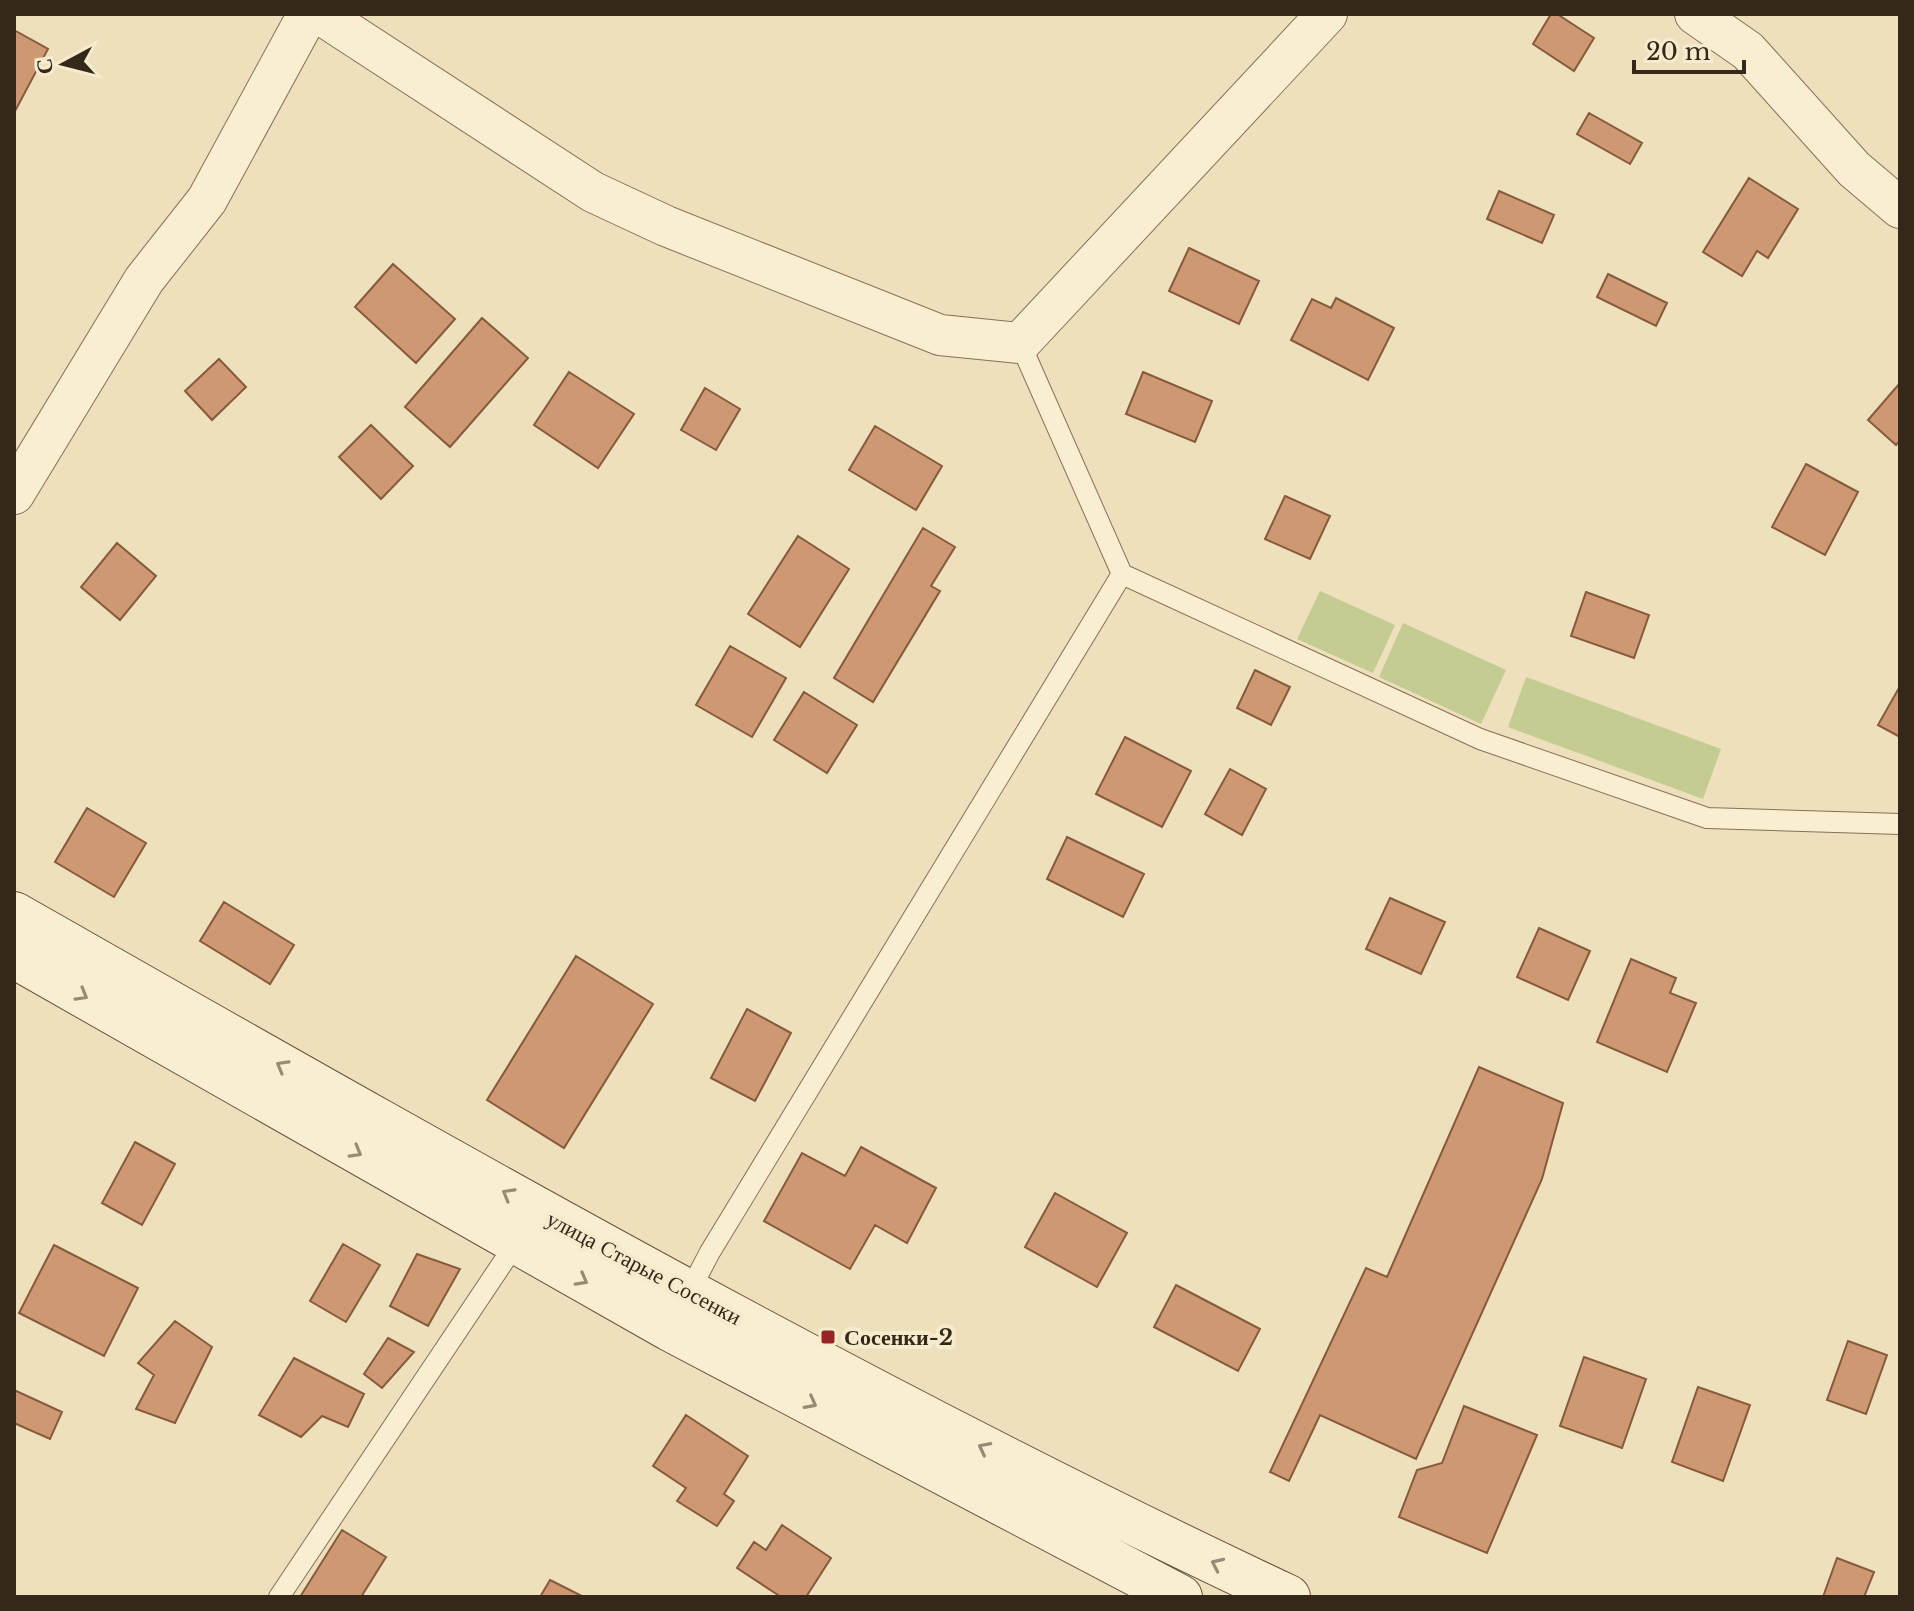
<svg xmlns="http://www.w3.org/2000/svg" width="1914" height="1611" font-family="'Libre Baskerville',serif">
	<style>
		.green { fill: #c4cc91 }
		.building { fill: #ce9972; stroke: #865a3b; stroke-width: 2 }
		.lines { fill: none; stroke-linecap: round; stroke-linejoin: round }
		.lane-casing { stroke: #867056; stroke-width: 22 }
		.street-casing { stroke: #867056; stroke-width: 42 }
		.secondary-casing { stroke: #685139; stroke-width: 46 }
		.lane { stroke: #f9eed0; stroke-width: 20 }
		.street { stroke: #f9eed0; stroke-width: 40 }
		.secondary { stroke: #f9eed0; stroke-width: 44 }
		.oneway { stroke: #978b76 }
		.poi-dot { fill: #972525; stroke: #f6ebcc; stroke-width: 3 }
		.labels { text-anchor: middle; dominant-baseline: central; stroke-width: 8; stroke-linejoin: round; paint-order: stroke }
		.street-label { font-size: 22px; fill: #35281b; stroke: #f6ebcc }
		.poi-label { font-size: 22px; font-weight: bold; fill: #35281b; stroke: #f6ebcc; text-anchor: start }
	</style>
	<rect width="100%" height="100%" fill="#eee0bd"/>
	<!-- green -->
	<path class="green" d="M1320 591 1395 625 1373 673 1297 639Z
		M1403 623 1506 670 1481 724 1379 677Z
		M1526 677 1721 749 1703 799 1508 727Z"/>
	<!-- building -->
	<path class="building" d="M1551 14H1557L1594 38 1574 71 1533 44Z
		M14 30 48 49 14 113Z
		M1589 113 1642 143 1630 164 1577 134Z
		M1749 178 1798 209 1768 258 1757 251 1742 276 1703 252Z
		M1499 191 1554 215 1542 243 1487 219Z
		M1189 248 1259 281 1239 324 1169 291Z
		M393 264 455 319 416 363 355 307Z
		M1608 274 1667 303 1656 326 1597 297Z
		M1336 298 1394 328 1368 380 1291 340 1312 299 1331 308Z
		M482 318 528 358 450 447 405 407Z
		M219 359 246 387 212 420 185 391Z
		M569 372 634 414 598 468 534 425Z
		M1143 372 1212 401 1195 442 1126 414Z
		M1900 383V440L1896 445 1868 420Z
		M705 388 740 409 716 450 681 430Z
		M371 425 413 466 381 499 339 457Z
		M875 426 942 466 916 510 849 470Z
		M1806 464 1858 492 1825 555 1772 527Z
		M1285 496 1330 516 1310 559 1265 539Z
		M923 528 955 547 931 586 940 591 873 702 834 678Z
		M798 536 849 569 800 647 748 614Z
		M117 543 156 576 120 620 81 587Z
		M1586 592 1649 615 1634 658 1571 636Z
		M730 646 786 678 752 737 696 705Z
		M1255 670 1290 687 1271 725 1237 708Z
		M1900 686V737L1878 725Z
		M804 692 857 725 827 773 774 740Z
		M1125 737 1191 771 1162 827 1096 794Z
		M1230 769 1266 789 1242 835 1205 814Z
		M87 808 146 843 114 897 55 862Z
		M1067 837 1144 874 1123 917 1047 879Z
		M1390 898 1445 922 1421 974 1366 949Z
		M224 902 294 945 270 984 200 941Z
		M1539 928 1590 951 1568 1000 1517 977Z
		M576 956 653 1004 564 1148 487 1100Z
		M1631 959 1676 978 1670 993 1696 1003 1667 1072 1597 1042Z
		M747 1009 791 1033 755 1101 711 1078Z
		M1479 1067 1563 1103 1542 1179 1416 1459 1320 1415 1289 1481 1270 1472 1366 1268 1387 1277Z
		M135 1142 175 1164 142 1225 102 1203Z
		M861 1147 936 1188 907 1243 875 1225 850 1269 764 1221 802 1153 845 1176Z
		M1055 1193 1127 1233 1097 1287 1025 1247Z
		M343 1244 380 1265 346 1322 310 1301Z
		M54 1245 138 1288 104 1356 19 1313Z
		M417 1254 460 1269 428 1326 390 1306Z
		M1176 1285 1260 1329 1238 1371 1154 1327Z
		M175 1321 212 1347 175 1423 136 1409 154 1375 138 1363Z
		M388 1338 414 1352 382 1388 364 1374Z
		M1848 1341 1887 1355 1866 1414 1827 1400Z
		M1584 1357 1646 1379 1622 1448 1560 1426Z
		M294 1358 364 1394 348 1427 322 1416 301 1437 259 1415Z
		M1698 1387 1750 1405 1723 1481 1672 1462Z
		M14 1390 62 1412 50 1439 14 1423Z
		M1464 1406 1537 1435 1487 1553 1399 1517 1417 1470 1442 1463Z
		M686 1415 748 1456 724 1494 734 1501 717 1526 677 1501 686 1488 653 1466Z
		M782 1525 831 1558 806 1597H781L737 1568 754 1542 766 1550Z
		M342 1530 386 1557 361 1597H300Z
		M1837 1558 1874 1572 1864 1597H1823Z
		M550 1580 582 1596 581 1597H540Z"/>
	<g class="lines">
		<defs>
			<path id="lane" d="M1020 343 1122 574 1480 739 1707 818 1900 824
				M689 1292 710 1252 1122 574
				M279 1597 516 1243"/>
			<path id="street" d="M320 14 593 192 666 226 940 335 1020 343 1327 14
				M1695 14 1748 51 1854 169 1900 208
				M14 494 144 280 207 200 308 14"/>
			<path id="secondary" d="M14 914C433 1152 851 1392 1288 1597
				M14 956 670 1329 1180 1597"/>
		</defs>
		<!-- lane casing -->
		<use href="#lane" class="lane-casing"/>
		<!-- street casing -->
		<use href="#street" class="street-casing"/>
		<!-- secondary casing -->
		<use href="#secondary" class="secondary-casing"/>
		<!-- lane -->
		<use href="#lane" class="lane"/>
		<!-- street -->
		<use href="#street" class="street"/>
		<!-- secondary -->
		<use href="#secondary" class="secondary"/>
	</g>
	<!-- one-way arrows -->
	<defs><path id="oneway-chevron" d="M-2-3.5L2.5 0L-2 3.5" fill="none" stroke-width="1.6" stroke-linecap="round" stroke-linejoin="round" transform="scale(2)"/></defs>
	<g class="oneway">
		<use href="#oneway-chevron" transform="translate(82 995) rotate(30)"/>
		<use href="#oneway-chevron" transform="translate(282 1066) rotate(-150)"/>
		<use href="#oneway-chevron" transform="translate(356 1152) rotate(30)"/>
		<use href="#oneway-chevron" transform="translate(508 1194) rotate(-150)"/>
		<use href="#oneway-chevron" transform="translate(582 1280) rotate(29)"/>
		<use href="#oneway-chevron" transform="translate(811 1403) rotate(28)"/>
		<use href="#oneway-chevron" transform="translate(984 1448) rotate(-153)"/>
		<use href="#oneway-chevron" transform="translate(1217 1564) rotate(-155)"/>
	</g>
	<!-- markers -->
	<rect class="poi-dot" x="820" y="1329" width="16" height="16" rx="4"/>
	<g class="labels">
		<!-- street labels -->
		<g class="street-label">
			<text transform="translate(644 1268) rotate(28)">улица Старые Сосенки</text>
		</g>
		<!-- poi labels -->
		<g class="poi-label">
			<text x="844" y="1337">Сосенки-2</text>
		</g>
	</g>
	<!-- border -->
	<rect width="1914" height="1611" fill="none" stroke="#35281b" stroke-width="32"/>
	<!-- north arrow -->
	<g transform="translate(64 64) rotate(263)" stroke="#f6ebcc" stroke-width="6" paint-order="stroke">
	<path d="M0-6L14 30L0 20L-14 30Z" fill="#35281b"/>
	<text y="-12" font-size="22" font-weight="bold" text-anchor="middle" fill="#35281b">С</text>
	</g>
	<!-- scale -->
	<path d="M1634 60v12h110v-12" fill="none" stroke="#35281b" stroke-width="4"/>
	<text x="1646" y="60" font-size="24" fill="#35281b" stroke="#f6ebcc" stroke-width="6" paint-order="stroke">20 m</text>
</svg>
